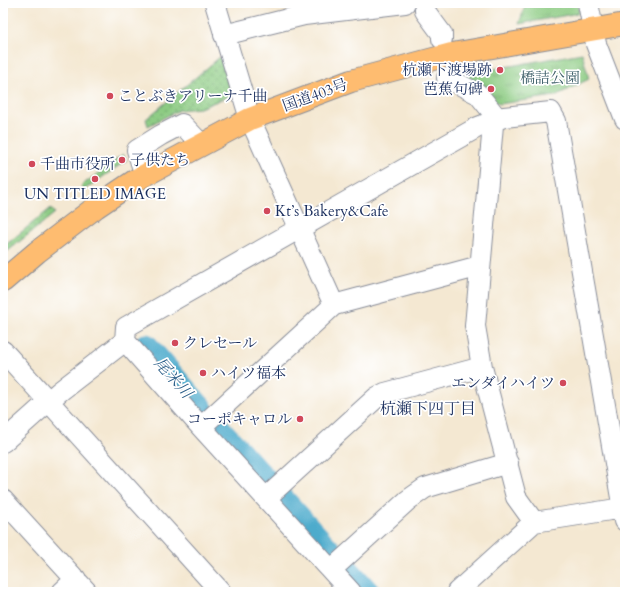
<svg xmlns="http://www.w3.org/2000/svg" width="628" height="595" font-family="Cardo,'Noto Serif JP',serif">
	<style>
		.grass { fill: url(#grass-dots); stroke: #547d70 }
		.park { fill: url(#park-tufts); stroke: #547d70 }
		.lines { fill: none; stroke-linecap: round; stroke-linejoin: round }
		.river { stroke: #4eabcc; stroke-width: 25 }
		.minor-casing { stroke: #888c98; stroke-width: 22 }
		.highway-casing { stroke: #888c98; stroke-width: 24 }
		.minor { stroke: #fff; stroke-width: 20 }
		.highway { stroke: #febc70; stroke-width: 22 }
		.poi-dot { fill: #d1495b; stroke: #fff; stroke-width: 1.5 }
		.labels { text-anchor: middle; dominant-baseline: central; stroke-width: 3.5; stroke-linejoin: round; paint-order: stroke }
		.poi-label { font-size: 15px; fill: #1b2f5e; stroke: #fff; text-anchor: start }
		.park-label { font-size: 15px; fill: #3d5e69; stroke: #fff }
		.street-label { font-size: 15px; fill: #1b2f5e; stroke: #fff }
		.water-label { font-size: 16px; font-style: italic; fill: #2f618a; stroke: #fff }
		.neighbourhood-label { font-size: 16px; fill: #1b2f5e; stroke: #fff }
	</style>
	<defs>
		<pattern id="grass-dots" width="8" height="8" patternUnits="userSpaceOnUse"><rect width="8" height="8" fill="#8ccb82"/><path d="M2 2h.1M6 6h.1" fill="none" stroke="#72a56e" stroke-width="1.8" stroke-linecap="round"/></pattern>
		<pattern id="park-tufts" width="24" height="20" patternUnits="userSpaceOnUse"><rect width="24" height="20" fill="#8ccb82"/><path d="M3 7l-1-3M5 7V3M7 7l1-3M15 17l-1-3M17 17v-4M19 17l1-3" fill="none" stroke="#72a56e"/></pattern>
	</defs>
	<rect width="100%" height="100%" fill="#fff"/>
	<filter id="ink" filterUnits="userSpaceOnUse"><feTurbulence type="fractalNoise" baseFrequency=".025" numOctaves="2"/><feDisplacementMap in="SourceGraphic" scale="8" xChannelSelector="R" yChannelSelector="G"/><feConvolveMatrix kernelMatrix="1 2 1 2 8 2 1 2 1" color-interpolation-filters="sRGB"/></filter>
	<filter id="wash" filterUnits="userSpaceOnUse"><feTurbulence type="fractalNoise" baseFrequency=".012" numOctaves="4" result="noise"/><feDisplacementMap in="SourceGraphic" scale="16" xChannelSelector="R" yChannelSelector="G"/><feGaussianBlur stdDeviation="0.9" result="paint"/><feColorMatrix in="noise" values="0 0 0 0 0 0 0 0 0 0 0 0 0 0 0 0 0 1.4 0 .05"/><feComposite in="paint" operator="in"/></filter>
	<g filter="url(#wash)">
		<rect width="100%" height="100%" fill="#f4e8d2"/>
		<!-- grass -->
		<path class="grass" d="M220 57 232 95 200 108 179 110 148 126 146 119Z
			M123 154 127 160 84 190 81 186Z
			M51 208 55 213 3 255V247Z"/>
		<!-- park -->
		<path class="park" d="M526 3H577L579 13 519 24Z
			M582 53 589 79 555 96 499 104 455 76Z"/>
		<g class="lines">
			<!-- river -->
			<path class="river" d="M146 346 201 409
				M216 426 265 480
				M281 498 332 554
				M347 570 367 592"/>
		</g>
	</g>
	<g filter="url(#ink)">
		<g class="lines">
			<defs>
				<path id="minor" d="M215 3 250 119 334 305
					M425 3V11L442 34V39
					M588 3 596 44 625 119
					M224 35 304 15 405 3
					M447 78 478 94 494 114 475 326 482 367 516 497 534 522
					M145 176 137 150 161 135 182 124 202 145
					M3 351 221 592
					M201 427 334 305 480 266
					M3 442 59 392 125 341
					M266 498 377 397 385 393 482 367
					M3 500 87 592
					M331 570 408 500 425 488 508 463
					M62 592 76 579
					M351 592 201 427 125 341 126 327 478 127 504 117 551 112 556 121 625 521
					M457 592 534 522 623 508"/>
				<path id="highway" d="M3 281 37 252 96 207 136 180 250 119 351 81 452 54 625 24"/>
			</defs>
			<!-- minor casing -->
			<use href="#minor" class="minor-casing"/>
			<!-- highway casing -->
			<use href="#highway" class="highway-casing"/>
			<!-- minor -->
			<use href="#minor" class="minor"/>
			<!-- highway -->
			<use href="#highway" class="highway"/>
		</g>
	</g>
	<!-- markers -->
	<g class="poi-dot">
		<circle cx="500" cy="70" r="4"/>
		<circle cx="491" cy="89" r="4"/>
		<circle cx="110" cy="96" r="4"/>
		<circle cx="122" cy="160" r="4"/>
		<circle cx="32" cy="164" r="4"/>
		<circle cx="95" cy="179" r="4"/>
		<circle cx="267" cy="211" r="4"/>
		<circle cx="175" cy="343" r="4"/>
		<circle cx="203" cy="373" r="4"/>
		<circle cx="563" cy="383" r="4"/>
		<circle cx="300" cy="419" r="4"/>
	</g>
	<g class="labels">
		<!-- poi labels -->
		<g class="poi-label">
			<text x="492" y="70" text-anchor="end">杭瀬下渡場跡</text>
			<text x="483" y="89" text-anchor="end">芭蕉句碑</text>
			<text x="118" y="96">ことぶきアリーナ千曲</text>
			<text x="130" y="160">子供たち</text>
			<text x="40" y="164">千曲市役所</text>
			<text x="95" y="194" text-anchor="middle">UN TITLED IMAGE</text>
			<text x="275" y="211">Kt’s Bakery&amp;Cafe</text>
			<text x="183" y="343">クレセール</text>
			<text x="211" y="373">ハイツ福本</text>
			<text x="555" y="383" text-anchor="end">エンダイハイツ</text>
			<text x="292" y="419" text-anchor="end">コーポキャロル</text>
		</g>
		<!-- park labels -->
		<g class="park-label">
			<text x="550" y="78">橋詰公園</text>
		</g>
		<!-- street labels -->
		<g class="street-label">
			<text transform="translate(315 95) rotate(-20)">国道403号</text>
		</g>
		<!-- water labels -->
		<g class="water-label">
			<text transform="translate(173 378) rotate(49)">尾米川</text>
		</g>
		<!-- neighbourhood labels -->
		<g class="neighbourhood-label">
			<text x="428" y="409">杭瀬下四丁目</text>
		</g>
	</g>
	<!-- margin -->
	<rect width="628" height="595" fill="none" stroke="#fff" stroke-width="16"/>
</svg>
